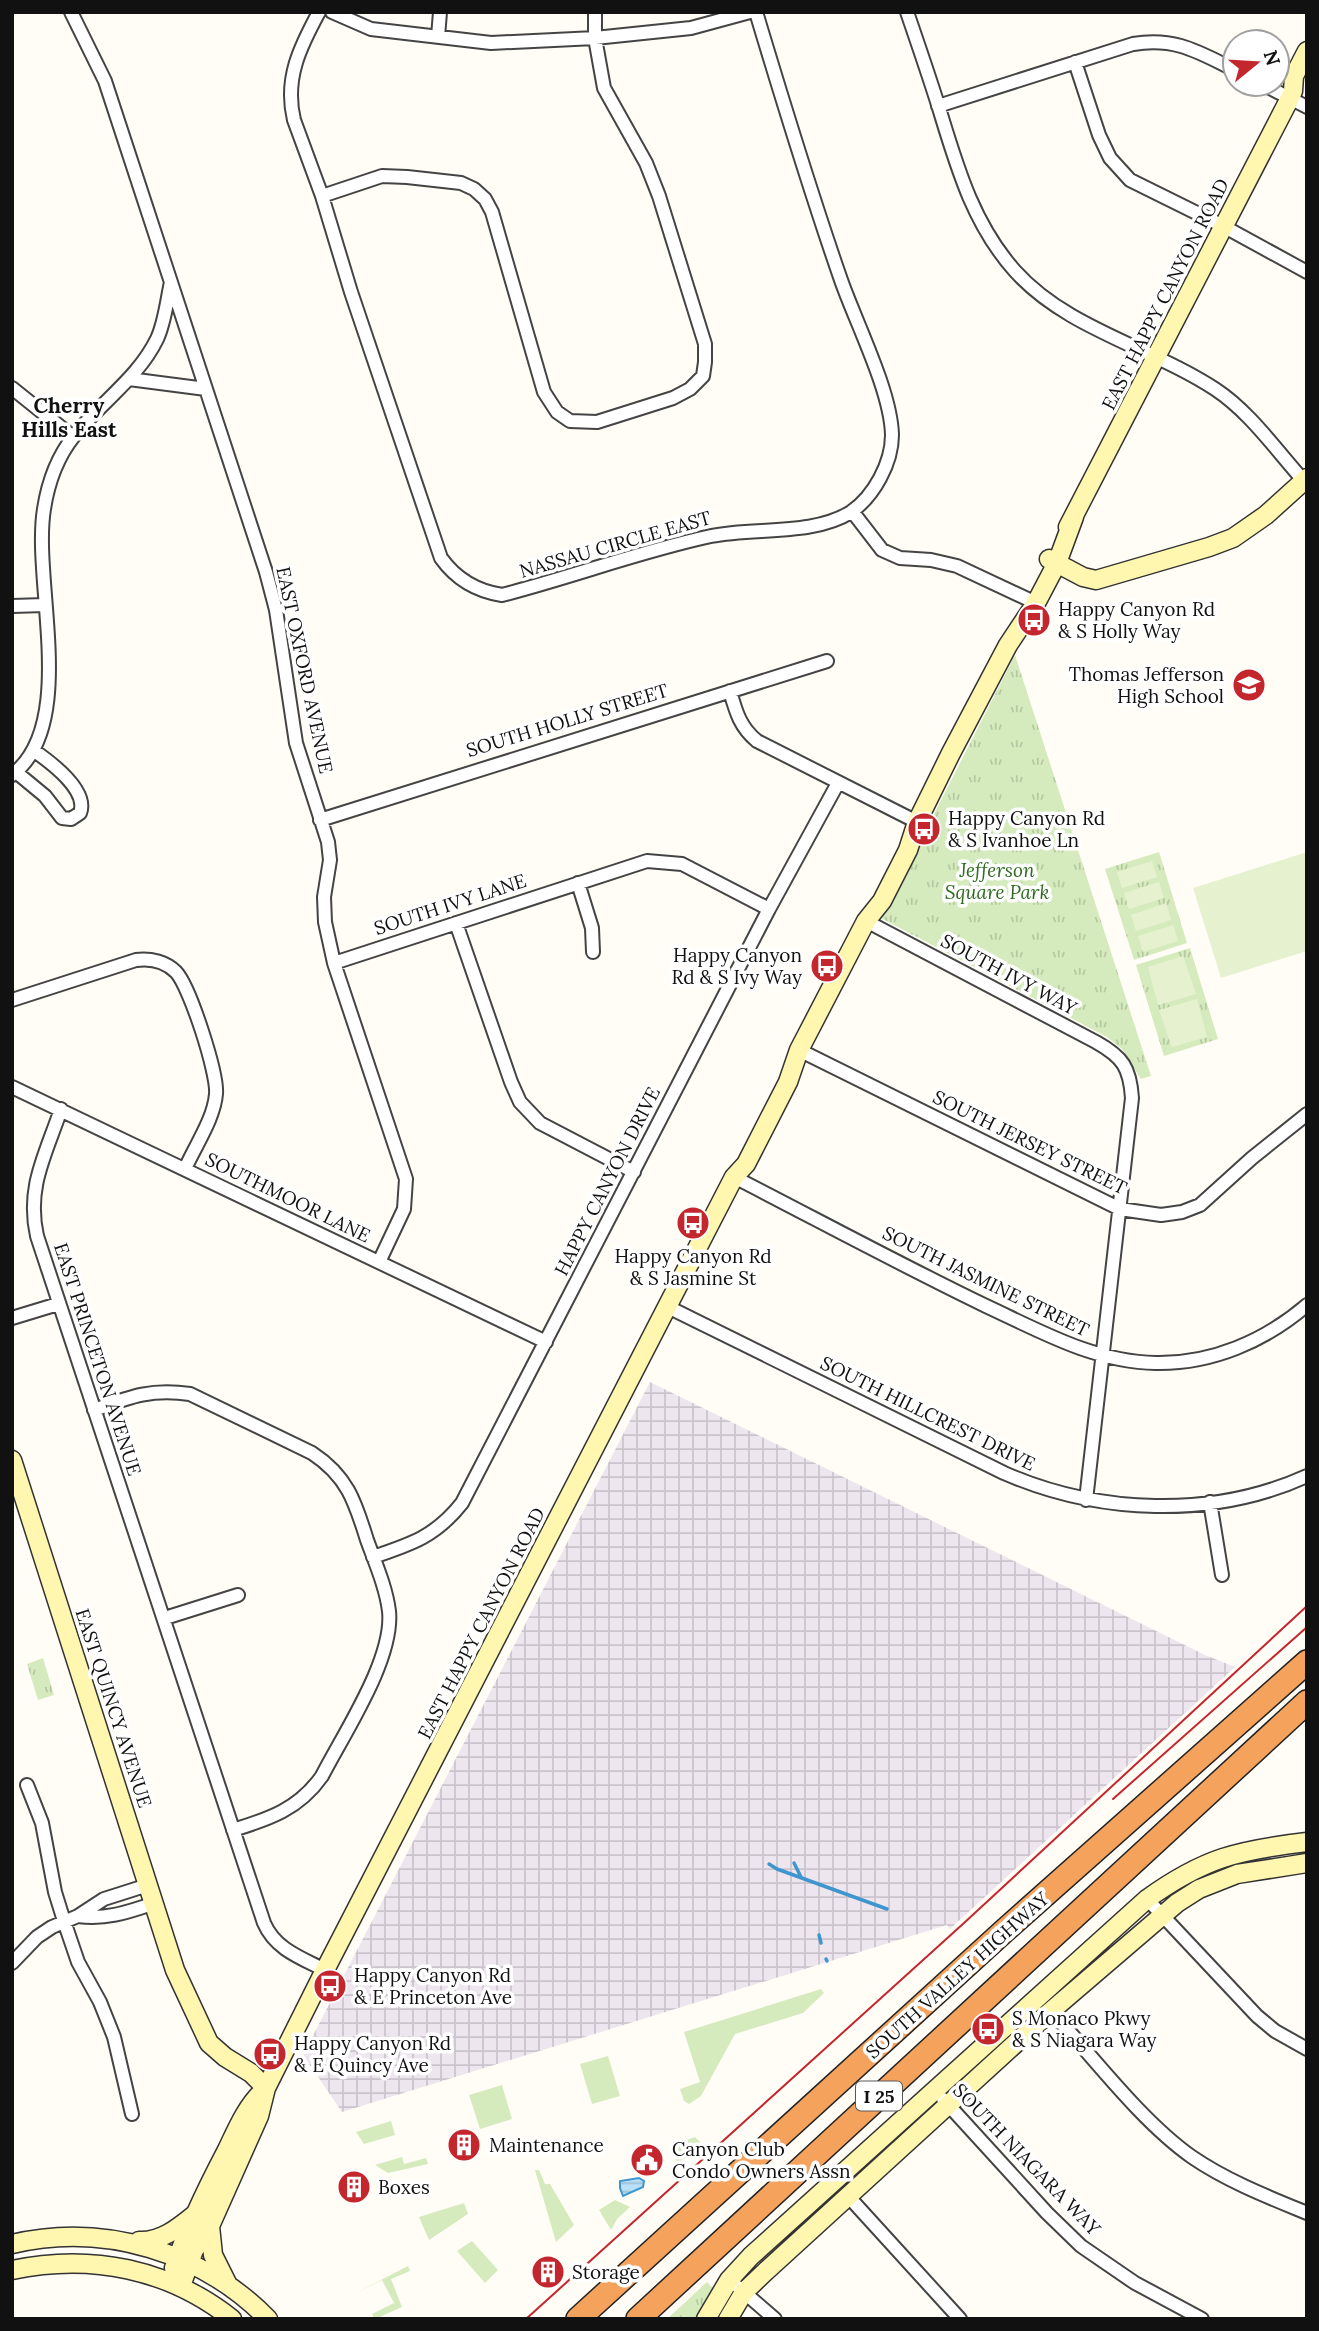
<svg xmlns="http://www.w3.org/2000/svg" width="1319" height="2331" font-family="Lora,serif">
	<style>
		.industrial { fill: url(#industrial-grid) }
		.grass { fill: #d5ebbd }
		.park { fill: url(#park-tufts) }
		.pitch { fill: #e6f2cf }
		.water { fill: url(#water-rules); stroke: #3f96cf; stroke-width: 2 }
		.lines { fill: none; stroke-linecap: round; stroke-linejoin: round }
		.stream { stroke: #3f96cf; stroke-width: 3.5 }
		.street-casing { stroke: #444; stroke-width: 16 }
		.secondary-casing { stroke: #333; stroke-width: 21 }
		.highway-casing { stroke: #222; stroke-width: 26 }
		.street { stroke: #fff; stroke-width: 12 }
		.secondary { stroke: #fff6b0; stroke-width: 18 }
		.highway { stroke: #f5a25d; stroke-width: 23 }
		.tram { stroke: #c4262e; stroke-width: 2 }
		.labels { text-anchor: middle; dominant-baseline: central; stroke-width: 7; stroke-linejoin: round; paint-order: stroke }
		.shield { fill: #fff; stroke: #585858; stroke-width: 2 }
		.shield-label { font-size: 18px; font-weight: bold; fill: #111 }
		.street-label { font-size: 19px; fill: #111; stroke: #fff }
		.poi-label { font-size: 19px; fill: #111; stroke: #fff; text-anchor: start }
		.park-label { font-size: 19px; font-style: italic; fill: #2f6b1f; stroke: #fff }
		.neighbourhood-label { font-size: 21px; font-weight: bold; fill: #111; stroke: #fff }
	</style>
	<defs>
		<pattern id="industrial-grid" width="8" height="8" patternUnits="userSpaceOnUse" patternTransform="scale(1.75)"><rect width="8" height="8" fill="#eee6ef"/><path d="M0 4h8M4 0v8" fill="none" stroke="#cbc4cc"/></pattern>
		<pattern id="park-tufts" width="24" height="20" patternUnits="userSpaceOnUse" patternTransform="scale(1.75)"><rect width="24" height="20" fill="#d5ebbd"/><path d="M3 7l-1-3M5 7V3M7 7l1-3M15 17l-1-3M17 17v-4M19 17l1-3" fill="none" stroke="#b6c8a1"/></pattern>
		<pattern id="water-rules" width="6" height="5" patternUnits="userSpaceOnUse" patternTransform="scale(1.75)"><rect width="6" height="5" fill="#b9e0f7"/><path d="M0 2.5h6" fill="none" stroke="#9ebfd3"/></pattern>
	</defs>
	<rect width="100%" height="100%" fill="#fffdf5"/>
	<!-- industrial -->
	<path class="industrial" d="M650 1382 1205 1655 1235 1667 950 1929 947 1925 342 2112 303 2055Z"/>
	<!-- grass -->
	<path class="grass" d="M821 1989 824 1993 803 2013 735 2034 701 2096 689 2104 684 2101 680 2089 700 2082 684 2032Z
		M608 2056 620 2096 592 2104 580 2064Z
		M502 2085 512 2119 480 2129 469 2095Z
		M391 2121 395 2135 364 2144 356 2132Z
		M402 2157 404 2164 426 2158 428 2164 388 2173 375 2165Z
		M535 2170H539L545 2184H550L574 2225 556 2242Z
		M615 2200 630 2207 617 2219 611 2230 599 2210Z
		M464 2203 468 2214 429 2240 419 2217Z
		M472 2241 498 2270 485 2283 457 2251Z
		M408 2266 410 2271 391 2279 402 2307 375 2319 372 2314 394 2303 382 2280 352 2295Z"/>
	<!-- park -->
	<path class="park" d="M1015 655 1151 1076 1141 1079 1122 1049 1107 1037 881 918Z
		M1159 852 1187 943 1134 960 1105 869Z
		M1190 948 1218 1039 1164 1056 1136 965Z
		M43 1658 54 1695 38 1700 27 1664Z
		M695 2137 704 2146 696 2149 675 2166 678 2143Z
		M707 2282 713 2288 696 2319H667Z"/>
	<!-- pitch -->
	<path class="pitch" d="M1307 852V951L1221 978 1193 888Z
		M1152 861 1157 877 1122 888 1117 872Z
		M1159 882 1164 898 1129 909 1124 893Z
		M1166 903 1171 920 1136 931 1131 915Z
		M1173 925 1178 941 1143 952 1138 936Z
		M1183 956 1196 994 1158 1005 1148 967Z
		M1197 999 1207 1037 1172 1047 1159 1010Z"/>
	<!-- water -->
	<path class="water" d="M639 2178 644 2181 643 2187 623 2196 620 2188V2181Z"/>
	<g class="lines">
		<!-- stream -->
		<path class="stream" d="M794 1863 801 1877
			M769 1864 777 1869 887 1909
			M819 1935 821 1943
			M826 1959 827 1961"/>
		<defs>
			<path id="street" d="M71 12 105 81 266 572 276 610 296 743 328 842 330 860 324 897 325 922 334 963 406 1179 404 1209 379 1262
				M319 12C300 47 284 79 294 120L322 196 351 292 441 558C456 579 476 591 502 595 572 577 641 551 711 536 755 527 813 536 851 512 874 496 892 463 892 435 891 391 856 323 841 280 810 191 783 102 756 12
				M332 12 371 29 491 43 595 38 691 28 750 12
				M907 12C918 44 929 76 939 108 957 167 973 224 1015 271 1067 329 1151 347 1215 389 1250 412 1276 450 1304 481
				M438 37 440 12
				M1075 62 1099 135 1110 158 1130 180 1223 226 1307 272
				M1262 84 1307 107
				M938 106 1133 44C1176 37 1198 52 1235 70
				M322 196 382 176 407 177 461 183 474 189 485 199 492 212 544 392 557 412 570 421 597 422 673 398 690 389 703 376 705 362V344L659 196 646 163 604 88 595 38V12
				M129 379 206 389
				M12 388 73 437
				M852 511 882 550 900 558 931 560 957 566 1036 603
				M12 606 45 605
				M730 691C736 712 740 727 757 741L917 822
				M16 772 45 796 62 818 71 819 80 813C89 790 49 761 33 750
				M12 775C79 724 32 581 44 509 48 483 58 456 74 436 101 402 138 378 157 339 165 322 167 300 171 282
				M320 820 827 661
				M578 883 592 928 593 952
				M866 921 1096 1042C1123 1057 1130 1068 1132 1098L1086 1500
				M456 923 511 1082 520 1102 540 1123 634 1172
				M334 963 647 861 682 864 769 909
				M12 1000 136 960C151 958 166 962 176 972 190 987 218 1074 216 1094 214 1119 195 1146 185 1169
				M799 1050 1120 1209 1161 1215 1182 1212 1200 1205 1252 1158 1307 1114
				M12 1087 546 1342
				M61 1109C46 1154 26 1187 37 1236L264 1923C275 1949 301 1958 325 1970
				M734 1177C818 1220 901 1265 986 1306 1040 1331 1094 1362 1156 1363 1212 1364 1265 1341 1307 1305
				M668 1307 1004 1473C1098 1514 1212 1519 1307 1476
				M12 1318 58 1304
				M94 1410C129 1397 151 1388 190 1394L312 1453C347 1476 355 1501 367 1540 375 1562 386 1587 389 1611 394 1659 344 1733 322 1776 299 1809 269 1819 233 1830
				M1210 1502 1222 1575
				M373 1557C412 1544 436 1536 462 1503L769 909 838 783
				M165 1618 238 1595
				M27 1785 42 1823 55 1892 64 1921 78 1962 100 2002 114 2037 132 2114
				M1147 1899 1257 2016 1275 2031 1307 2049
				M78 1916C106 1920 128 1912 155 1903
				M12 1963 37 1937 52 1927 78 1916 104 1899 148 1885
				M1051 2011C1093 2057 1142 2122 1192 2157 1227 2181 1268 2197 1307 2213
				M943 2099 1047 2213 1081 2246 1135 2283 1202 2319
				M848 2196 960 2319
				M738 2287 775 2319"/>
			<path id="secondary" d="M1068 527 1290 98 1293 91 1294 76 1307 51
				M1049 559 1083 577 1096 580 1209 547 1233 538 1266 515 1307 478
				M12 1460 175 1970 209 2043 225 2057 251 2073 266 2088
				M210 2226 213 2255 227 2283
				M139 2241C161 2242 178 2228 194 2215
				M12 2244C104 2222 202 2252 268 2319
				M174 2268C188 2227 207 2188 227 2150 237 2129 246 2107 263 2091
				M12 2270C91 2253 169 2269 232 2319
				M181 2286 194 2250 210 2226 259 2116 266 2088 325 1970 734 1177 746 1164 788 1082 799 1050 866 921 882 901 908 850 917 822 951 753 1008 645 1036 603 1057 563 1074 517
				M706 2319 729 2280 751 2256 1147 1899C1204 1858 1238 1850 1307 1842
				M728 2319 744 2292 766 2271 1051 2011 1177 1903 1199 1889 1237 1874 1307 1863"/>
			<path id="highway" d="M578 2319 1003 1932 1307 1662
				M638 2319 1307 1702"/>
		</defs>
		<!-- street casing -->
		<use href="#street" class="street-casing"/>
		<!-- secondary casing -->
		<use href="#secondary" class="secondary-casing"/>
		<!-- highway casing -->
		<use href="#highway" class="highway-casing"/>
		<!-- street -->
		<use href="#street" class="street"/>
		<!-- secondary -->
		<use href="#secondary" class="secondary"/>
		<!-- highway -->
		<use href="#highway" class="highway"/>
		<!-- tram -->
		<path class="tram" d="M1113 1799 1307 1627
			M526 2319 964 1923 1307 1606"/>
	</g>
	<!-- icons -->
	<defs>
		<symbol id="bus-disc" viewBox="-11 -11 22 22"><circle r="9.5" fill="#c4262e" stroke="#fff"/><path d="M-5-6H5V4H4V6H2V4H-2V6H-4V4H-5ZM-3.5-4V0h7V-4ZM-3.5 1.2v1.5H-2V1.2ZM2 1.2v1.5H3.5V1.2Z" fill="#fff"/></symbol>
		<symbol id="school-disc" viewBox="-11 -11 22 22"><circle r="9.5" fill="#c4262e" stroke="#fff"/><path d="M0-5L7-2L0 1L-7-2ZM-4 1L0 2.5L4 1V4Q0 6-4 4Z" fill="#fff"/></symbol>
		<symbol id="building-disc" viewBox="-11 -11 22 22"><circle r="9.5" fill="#c4262e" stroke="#fff"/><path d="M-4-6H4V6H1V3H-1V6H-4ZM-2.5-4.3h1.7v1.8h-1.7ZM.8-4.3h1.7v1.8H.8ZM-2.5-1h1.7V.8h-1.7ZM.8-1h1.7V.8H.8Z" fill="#fff"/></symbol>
		<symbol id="civic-disc" viewBox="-11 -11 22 22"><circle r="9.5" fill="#c4262e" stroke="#fff"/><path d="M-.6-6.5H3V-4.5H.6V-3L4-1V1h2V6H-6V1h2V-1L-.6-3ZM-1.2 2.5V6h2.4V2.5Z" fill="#fff"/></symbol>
	</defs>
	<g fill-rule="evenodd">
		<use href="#bus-disc" x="1015" y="601" width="38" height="38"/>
		<use href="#school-disc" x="1230" y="666" width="38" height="38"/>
		<use href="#bus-disc" x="905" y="810" width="38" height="38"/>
		<use href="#bus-disc" x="808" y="947" width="38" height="38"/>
		<use href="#bus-disc" x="674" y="1204" width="38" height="38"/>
		<use href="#bus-disc" x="311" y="1967" width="38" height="38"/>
		<use href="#bus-disc" x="969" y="2010" width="38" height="38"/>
		<use href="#bus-disc" x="251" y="2035" width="38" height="38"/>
		<use href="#building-disc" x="445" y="2126" width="38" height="38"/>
		<use href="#civic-disc" x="628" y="2141" width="38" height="38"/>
		<use href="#building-disc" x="335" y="2168" width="38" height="38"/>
		<use href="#building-disc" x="529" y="2253" width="38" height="38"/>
	</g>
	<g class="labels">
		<!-- shield labels -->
		<rect class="shield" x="856" y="2081.5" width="46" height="29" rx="5"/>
		<g class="shield-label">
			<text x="879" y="2096">I 25</text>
		</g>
		<!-- street labels -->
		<g class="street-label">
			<text transform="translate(1165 294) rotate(-63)">EAST HAPPY CANYON ROAD</text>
			<text transform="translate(615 544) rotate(-16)">NASSAU CIRCLE EAST</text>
			<text transform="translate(305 670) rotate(78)">EAST OXFORD AVENUE</text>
			<text transform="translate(567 720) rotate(-17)">SOUTH HOLLY STREET</text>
			<text transform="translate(450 904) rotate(-18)">SOUTH IVY LANE</text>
			<text transform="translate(1009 974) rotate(28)">SOUTH IVY WAY</text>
			<text transform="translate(1030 1142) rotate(26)">SOUTH JERSEY STREET</text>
			<text transform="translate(607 1181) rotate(-63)">HAPPY CANYON DRIVE</text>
			<text transform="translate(288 1197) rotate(26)">SOUTHMOOR LANE</text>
			<text transform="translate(986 1281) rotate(26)">SOUTH JASMINE STREET</text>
			<text transform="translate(98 1359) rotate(72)">EAST PRINCETON AVENUE</text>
			<text transform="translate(928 1413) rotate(26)">SOUTH HILLCREST DRIVE</text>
			<text transform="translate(481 1623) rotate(-63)">EAST HAPPY CANYON ROAD</text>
			<text transform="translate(114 1708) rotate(72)">EAST QUINCY AVENUE</text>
			<text transform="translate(957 1975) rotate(-42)">SOUTH VALLEY HIGHWAY</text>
			<text transform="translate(1027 2159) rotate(46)">SOUTH NIAGARA WAY</text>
		</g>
		<!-- poi labels -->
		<g class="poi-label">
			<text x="1058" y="609">Happy Canyon Rd<tspan x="1058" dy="22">&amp; S Holly Way</tspan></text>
			<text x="1224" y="674" text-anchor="end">Thomas Jefferson<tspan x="1224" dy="22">High School</tspan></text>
			<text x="948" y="818">Happy Canyon Rd<tspan x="948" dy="22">&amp; S Ivanhoe Ln</tspan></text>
			<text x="802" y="955" text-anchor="end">Happy Canyon<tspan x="802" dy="22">Rd &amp; S Ivy Way</tspan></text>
			<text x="693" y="1256" text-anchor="middle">Happy Canyon Rd<tspan x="693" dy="22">&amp; S Jasmine St</tspan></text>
			<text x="354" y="1975">Happy Canyon Rd<tspan x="354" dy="22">&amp; E Princeton Ave</tspan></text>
			<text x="1012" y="2018">S Monaco Pkwy<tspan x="1012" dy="22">&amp; S Niagara Way</tspan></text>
			<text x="294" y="2043">Happy Canyon Rd<tspan x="294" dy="22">&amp; E Quincy Ave</tspan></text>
			<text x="489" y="2145">Maintenance</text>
			<text x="672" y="2149">Canyon Club<tspan x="672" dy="22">Condo Owners Assn</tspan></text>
			<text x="378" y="2187">Boxes</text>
			<text x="572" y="2272">Storage</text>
		</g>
		<!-- park labels -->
		<g class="park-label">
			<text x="997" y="870">Jefferson<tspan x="997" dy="22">Square Park</tspan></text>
		</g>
		<!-- neighbourhood labels -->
		<g class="neighbourhood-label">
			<text x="69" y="405">Cherry<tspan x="69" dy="24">Hills East</tspan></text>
		</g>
	</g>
	<!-- border -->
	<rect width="1319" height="2331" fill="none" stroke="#111111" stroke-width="28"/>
	<!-- north arrow -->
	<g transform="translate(1256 63) rotate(72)"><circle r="33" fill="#ffffff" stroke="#a0a0a0" stroke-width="2"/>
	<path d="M0-5L12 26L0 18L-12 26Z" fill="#c4262e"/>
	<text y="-10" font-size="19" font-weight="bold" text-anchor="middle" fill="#111111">N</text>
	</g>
</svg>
